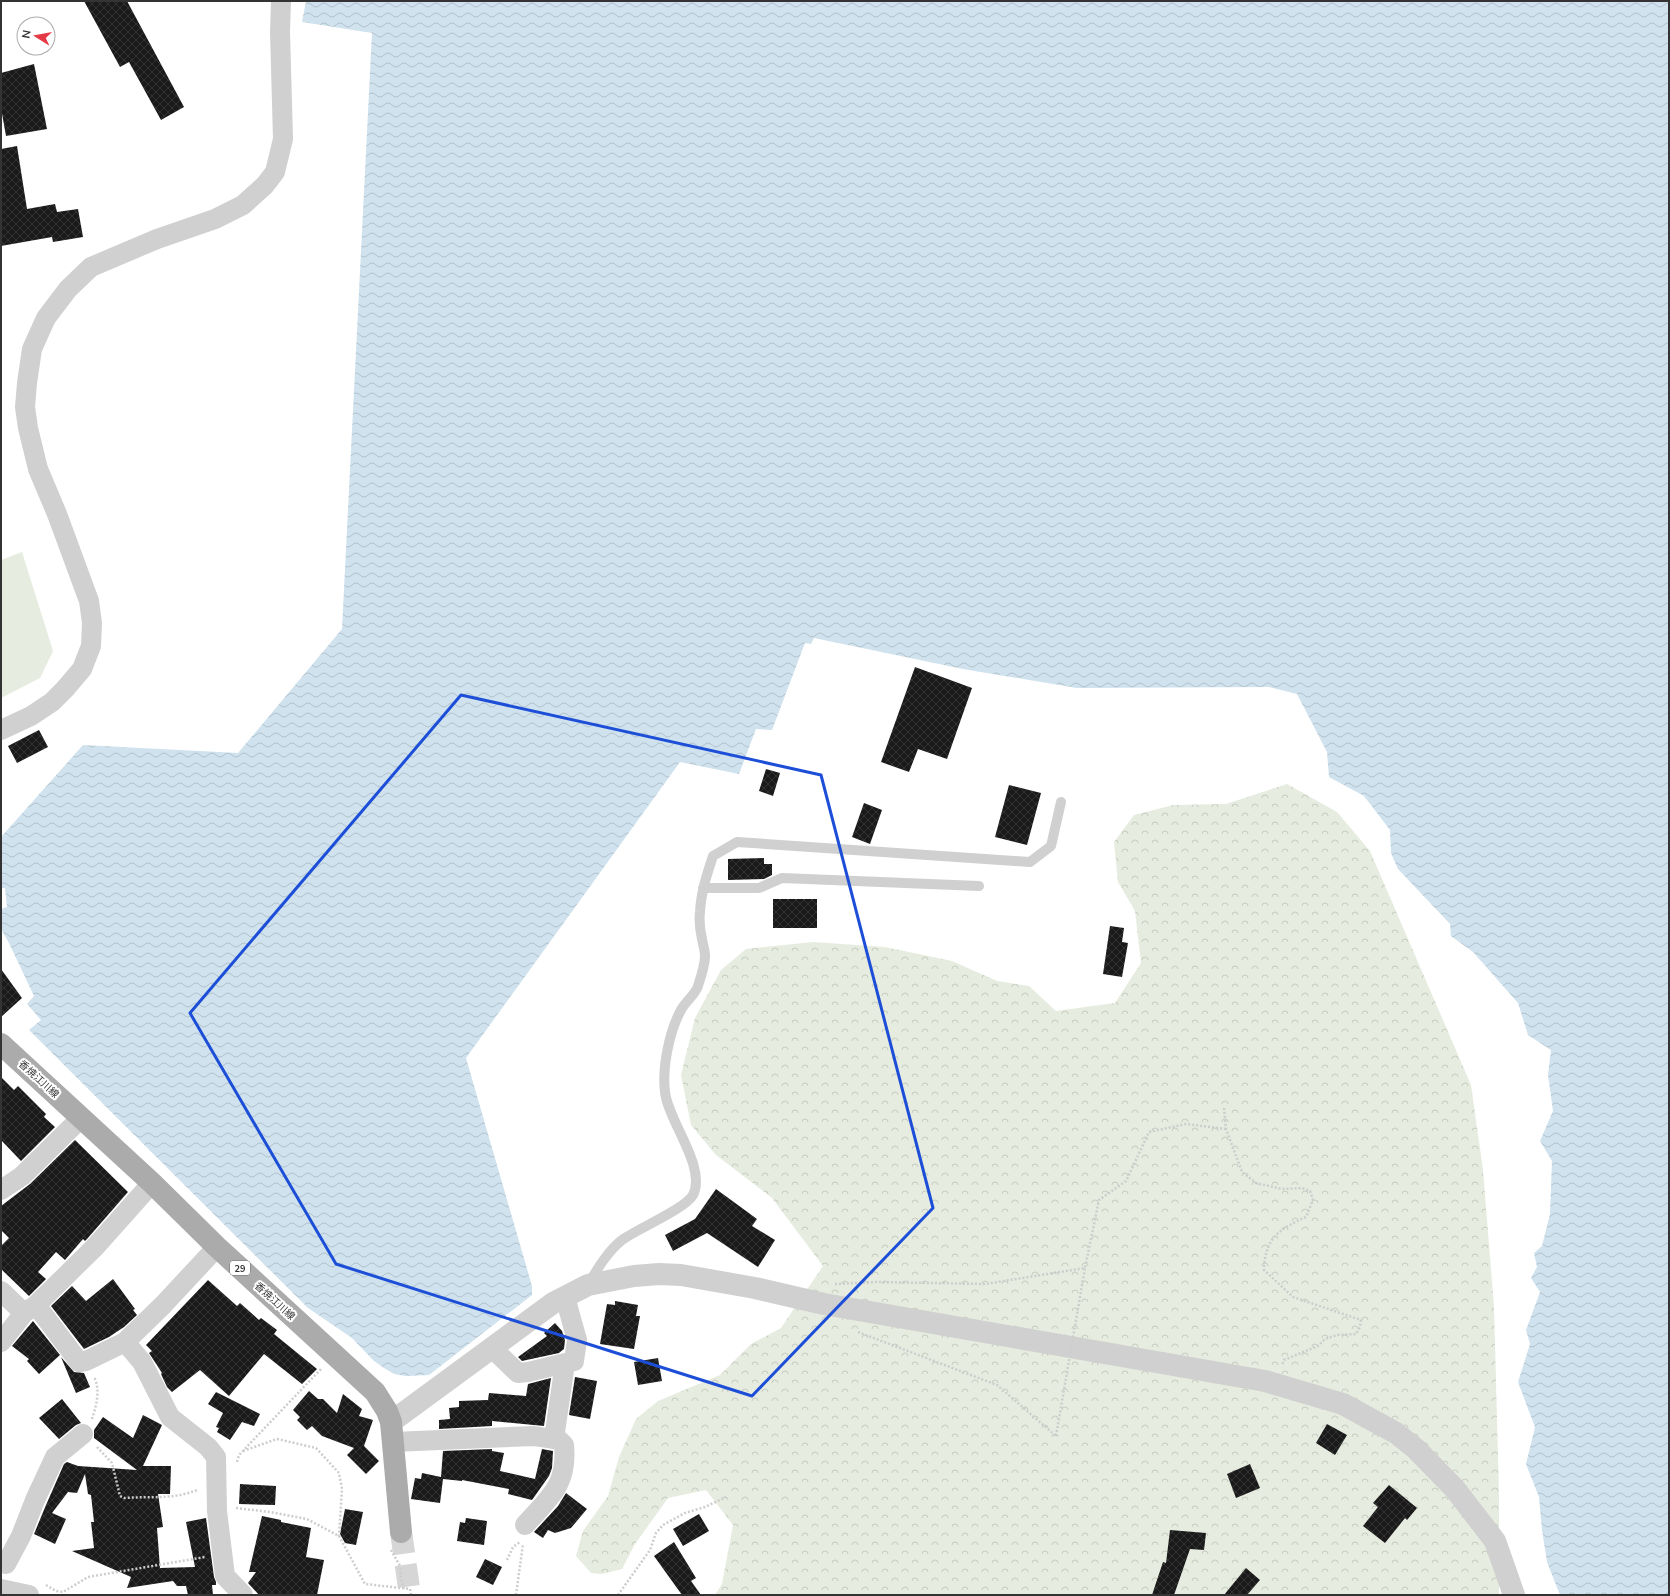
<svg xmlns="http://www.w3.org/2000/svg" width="1670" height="1596" font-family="Mulish,'Noto Sans JP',sans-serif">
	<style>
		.grass { fill: #e6ecdf }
		.forest { fill: url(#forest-crowns) }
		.water { fill: url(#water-waves) }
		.building { fill: url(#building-cross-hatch) }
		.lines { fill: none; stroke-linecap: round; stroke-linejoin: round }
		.primary-tunnel { stroke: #d6d6d6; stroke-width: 22; stroke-dasharray: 22 11; stroke-linecap: butt }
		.path { stroke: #cdcdcd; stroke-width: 2.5; stroke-dasharray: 2 2; stroke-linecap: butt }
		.service { stroke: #d0d0d0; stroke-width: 10 }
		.minor { stroke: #d0d0d0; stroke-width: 20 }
		.tertiary { stroke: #d0d0d0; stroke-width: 22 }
		.primary { stroke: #ababab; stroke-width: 22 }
		.path-bridge { stroke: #cdcdcd; stroke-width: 2.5; stroke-dasharray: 2 2; stroke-linecap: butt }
		.marked { fill: none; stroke: #1d4ed8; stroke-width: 3; stroke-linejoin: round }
		.labels { text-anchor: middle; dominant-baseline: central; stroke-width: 4; stroke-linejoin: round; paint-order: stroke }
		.shield { fill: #fff; stroke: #707070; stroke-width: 1 }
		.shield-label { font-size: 9px; font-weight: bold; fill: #333 }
		.street-label { font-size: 10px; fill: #333; stroke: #fff }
	</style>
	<defs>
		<pattern id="forest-crowns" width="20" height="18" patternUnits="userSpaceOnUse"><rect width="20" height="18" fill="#e6ecdf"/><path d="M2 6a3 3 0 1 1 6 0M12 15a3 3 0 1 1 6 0" fill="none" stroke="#c6cbc0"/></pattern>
		<pattern id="water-waves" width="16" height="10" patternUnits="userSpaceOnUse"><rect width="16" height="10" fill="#cfe2ee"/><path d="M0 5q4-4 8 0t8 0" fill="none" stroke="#b2c2cd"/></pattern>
		<pattern id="building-cross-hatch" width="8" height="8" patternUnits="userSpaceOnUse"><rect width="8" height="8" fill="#1a1a1a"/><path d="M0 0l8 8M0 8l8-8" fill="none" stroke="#333"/></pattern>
	</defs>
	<rect width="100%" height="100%" fill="#fff"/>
	<!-- grass -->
	<path class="grass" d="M22 552 53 651 40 678 1 698V560Z"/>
	<!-- forest -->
	<path class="forest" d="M1287 784 1337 812 1370 851 1471 1085 1483 1170 1494 1307 1499 1494V1595H715L722 1584 733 1525 706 1490 668 1498 635 1544 622 1569 602 1574 591 1573 576 1556 583 1531 608 1496 619 1457 636 1419 658 1401 720 1375 751 1344 781 1328 823 1266 772 1198 716 1155 691 1125 681 1075 695 1018 721 970 746 949 813 942 885 947 952 961 997 981 1029 986 1056 1011 1115 1003 1141 963 1135 911 1118 882 1114 842 1134 815 1173 805 1226 804Z"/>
	<!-- water -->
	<path class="water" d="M306 1H1669V1595H1560L1547 1562 1542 1530 1539 1497 1526 1464 1535 1427 1518 1382 1530 1344 1526 1330 1540 1292 1531 1278 1537 1267 1534 1253 1542 1246 1550 1214 1552 1161 1540 1141 1553 1111 1548 1075 1551 1050 1528 1035 1518 1003 1473 952 1451 936 1450 924 1398 869 1391 853 1390 830 1364 796 1329 777 1327 752 1297 694 1269 687 1077 688 963 669 814 638 811 644 805 643 772 730 756 729 739 774 680 762 466 1058 532 1286V1295L429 1375 406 1376 394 1374 384 1368 374 1361 352 1338 308 1308 29 1030 41 1020 27 1004 34 996 9 943 1 929V909L7 907 5 888H1V837L83 745 238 753 342 629 372 33 302 22Z"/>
	<!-- building -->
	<path class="building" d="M84 1H127L184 107 161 120 129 62 120 67Z
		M34 64 47 129 6 136 1 108V73Z
		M17 146 27 209 55 204 57 212 78 209 83 237 53 242 52 237 1 246V149Z
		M915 667 972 688 947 759 918 749 909 772 881 762Z
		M39 730 48 747 17 763 8 746Z
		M766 769 780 773 773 796 759 791Z
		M1009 785 1041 793 1027 845 995 837Z
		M864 803 882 810 870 844 852 837Z
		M764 858V864H772V875L764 879 728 880V859Z
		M773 899H817V928H773Z
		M1110 926 1124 928 1122 942 1128 943 1122 977 1103 974Z
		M1 969 22 998 1 1017Z
		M1 1077 14 1090 18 1086 46 1114 44 1117 55 1127 21 1161 1 1140Z
		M75 1140 128 1192 87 1239 85 1241 83 1239 65 1260 56 1252 38 1272 46 1279 29 1296 1 1269V1246L9 1238 1 1230V1206L30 1184Z
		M716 1189 757 1219 752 1226 775 1240 758 1267 707 1233 673 1251 665 1235 695 1219Z
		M113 1279 135 1309 133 1310 137 1315 124 1327 109 1337 84 1349 51 1306 72 1286 86 1301Z
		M208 1280 237 1306 240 1303 259 1320 261 1318 277 1330 274 1334 317 1369 302 1384 264 1354 229 1396 200 1370 172 1392 167 1387 161 1374 162 1373 149 1353 152 1351 146 1345Z
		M615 1301 638 1305 636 1316H640L634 1349 600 1344 607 1304 615 1305Z
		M33 1321 60 1355 39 1374 27 1361 29 1359 12 1346Z
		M555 1323 562 1331 565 1340 564 1349 559 1353 522 1361 518 1357 547 1336 544 1333Z
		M61 1357 74 1372 84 1373 90 1387 76 1393Z
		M658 1358 662 1381 638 1385 634 1362Z
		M575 1377 597 1381 590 1419 569 1415Z
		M551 1378 544 1426 492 1421V1426L439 1429V1420L450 1419 449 1408 459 1407V1401L488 1400 489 1393 526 1396 528 1384Z
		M309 1391 318 1399H323L337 1413 343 1394 362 1409 359 1416 373 1420 364 1446 379 1461 366 1474 347 1455 354 1448 322 1436 312 1426 307 1430 297 1420 300 1417 293 1410Z
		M216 1392 260 1414 254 1426 242 1422 230 1440 217 1432 219 1428 216 1427 223 1413 208 1404Z
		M62 1399 81 1423 76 1425 59 1439 39 1418Z
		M143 1415 162 1425 143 1466H171L170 1494H158L163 1527 157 1528 160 1568 195 1567 186 1522 206 1518 214 1577 216 1582V1585H212L213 1595H188L186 1586H177L173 1581 127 1588 131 1577 72 1551 94 1548 91 1522H94L91 1495 88 1494 85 1474 77 1493 68 1492 52 1513 66 1519 55 1544 34 1534 46 1505 64 1464 67 1462 78 1466 137 1470 94 1438V1430L103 1417 133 1438Z
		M1327 1424 1347 1435 1335 1455 1316 1443Z
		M492 1449V1451L504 1453 500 1471 535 1479 542 1449 553 1451 552 1468 549 1476 532 1500 508 1494 509 1489 462 1480V1481L443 1479 440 1503 411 1499 415 1478 421 1479 422 1473 441 1477 443 1451Z
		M1250 1464 1260 1488 1236 1498 1227 1474Z
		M240 1484 276 1486 275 1505 239 1504Z
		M1389 1485 1417 1508 1407 1520 1405 1518 1385 1543 1363 1526 1378 1507 1373 1503Z
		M566 1493 587 1509 571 1528 555 1533 548 1530 543 1538 534 1532 558 1506Z
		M345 1509 363 1512 356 1545 345 1543 340 1534Z
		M699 1514 709 1531 683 1546 673 1529Z
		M262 1516 281 1520V1522L311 1528 306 1557 324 1560 317 1595H259L248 1583 256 1572H249Z
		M466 1518 487 1521 484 1545 457 1541 460 1522 465 1523Z
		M1170 1530 1206 1533 1204 1550 1190 1549 1174 1595H1152L1163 1562 1166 1563Z
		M674 1542 696 1578 691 1581 701 1595H682L654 1556Z
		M485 1559 502 1567 493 1585 476 1577Z
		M1246 1568 1260 1580 1247 1595H1224Z"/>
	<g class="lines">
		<!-- primary-tunnel -->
		<path class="primary-tunnel" d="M401 1532 410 1595"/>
		<!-- path -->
		<path class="path" d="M1224 1108 1226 1129 1242 1172 1256 1183 1282 1189 1302 1188 1310 1191 1313 1200 1306 1217C1279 1229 1265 1238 1264 1270L1293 1297 1361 1320 1360 1327 1356 1334 1337 1335 1325 1339 1318 1346 1284 1360 1282 1365
			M835 1284 876 1282 985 1284 1085 1268 1099 1200 1126 1181 1149 1132 1186 1124 1226 1129
			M858 1332 997 1385 1056 1436
			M92 1419C96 1406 101 1390 94 1377
			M97 1447 112 1463 120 1496 124 1498C150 1496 172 1500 197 1490
			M243 1451 277 1439 316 1448 339 1473 342 1489 339 1536
			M237 1462 239 1455 321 1369
			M236 1508 270 1512 307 1519 339 1536 365 1584 410 1589 411 1595
			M391 1550 400 1566 401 1579 404 1589
			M507 1560 513 1547 520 1542
			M46 1585 56 1591 63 1592 88 1577 205 1557
			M411 1595H420
			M516 1595 523 1544
			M618 1595 650 1550 656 1533 663 1525 685 1513 705 1507 726 1497"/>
		<!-- service -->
		<path class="service" d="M703 888H759L782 878 979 886
			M589 1283C598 1268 608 1251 622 1240 637 1229 685 1209 693 1195 707 1167 668 1121 665 1092 662 1068 669 1032 681 1010 685 1002 695 995 698 986 701 977 705 965 705 956 705 951 703 944 702 939 700 930 699 920 700 912 701 892 707 874 713 856L737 842 1030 862 1051 846 1061 802"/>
		<!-- minor -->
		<path class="minor" d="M1 730 31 716 52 702 65 689 82 669 91 646 92 623 89 601 57 514 38 469 28 428 25 407 27 383 32 349 46 318 68 289 91 267 157 239 215 219 243 205 265 185 275 172 283 139 280 32 281 1
			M1 1190 22 1176 81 1118
			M217 1247 163 1305 125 1342 142 1362 170 1417 208 1447 216 1457 217 1511 225 1576 243 1595
			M1 1291 24 1313
			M36 1305 79 1362 86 1361 125 1342
			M1 1342 24 1313 36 1305 95 1247 152 1183
			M492 1348 518 1373 528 1372 574 1361 577 1340 565 1297
			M554 1439 565 1363
			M393 1442 534 1436 559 1440 564 1445C568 1485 549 1498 525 1525
			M6 1564 21 1536 35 1500 55 1457 83 1434
			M1 1589 29 1595"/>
		<!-- tertiary -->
		<path class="tertiary" d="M391 1422 553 1303 588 1285 634 1276 659 1274 681 1275 755 1288 824 1304 1265 1381 1343 1404 1396 1433 1416 1449 1455 1489 1495 1541 1514 1595"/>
		<!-- primary -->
		<path class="primary" d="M1 1044 152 1183 217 1247 375 1392 387 1411 391 1422 401 1532"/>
		<!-- path-bridge -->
		<path class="path-bridge" d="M1056 1436 1085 1268"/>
	</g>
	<!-- marked area -->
	<path class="marked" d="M461 695 821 775 933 1208 752 1396 336 1264 190 1013Z"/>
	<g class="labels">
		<!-- shield labels -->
		<rect class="shield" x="230" y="1261" width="20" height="14" rx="3"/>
		<g class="shield-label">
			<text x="240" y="1268">29</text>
		</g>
		<!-- street labels -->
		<g class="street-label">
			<text transform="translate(39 1079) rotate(42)">香焼江川線</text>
			<text transform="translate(275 1301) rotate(42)">香焼江川線</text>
		</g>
	</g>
	<!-- border -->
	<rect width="1670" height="1596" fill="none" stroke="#333333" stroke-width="4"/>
	<!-- north arrow -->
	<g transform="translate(36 36) rotate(281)"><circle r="19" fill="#ffffff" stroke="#adadad"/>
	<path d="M0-3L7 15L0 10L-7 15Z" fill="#e63946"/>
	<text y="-6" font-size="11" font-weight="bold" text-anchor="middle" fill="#333333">N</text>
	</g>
</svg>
